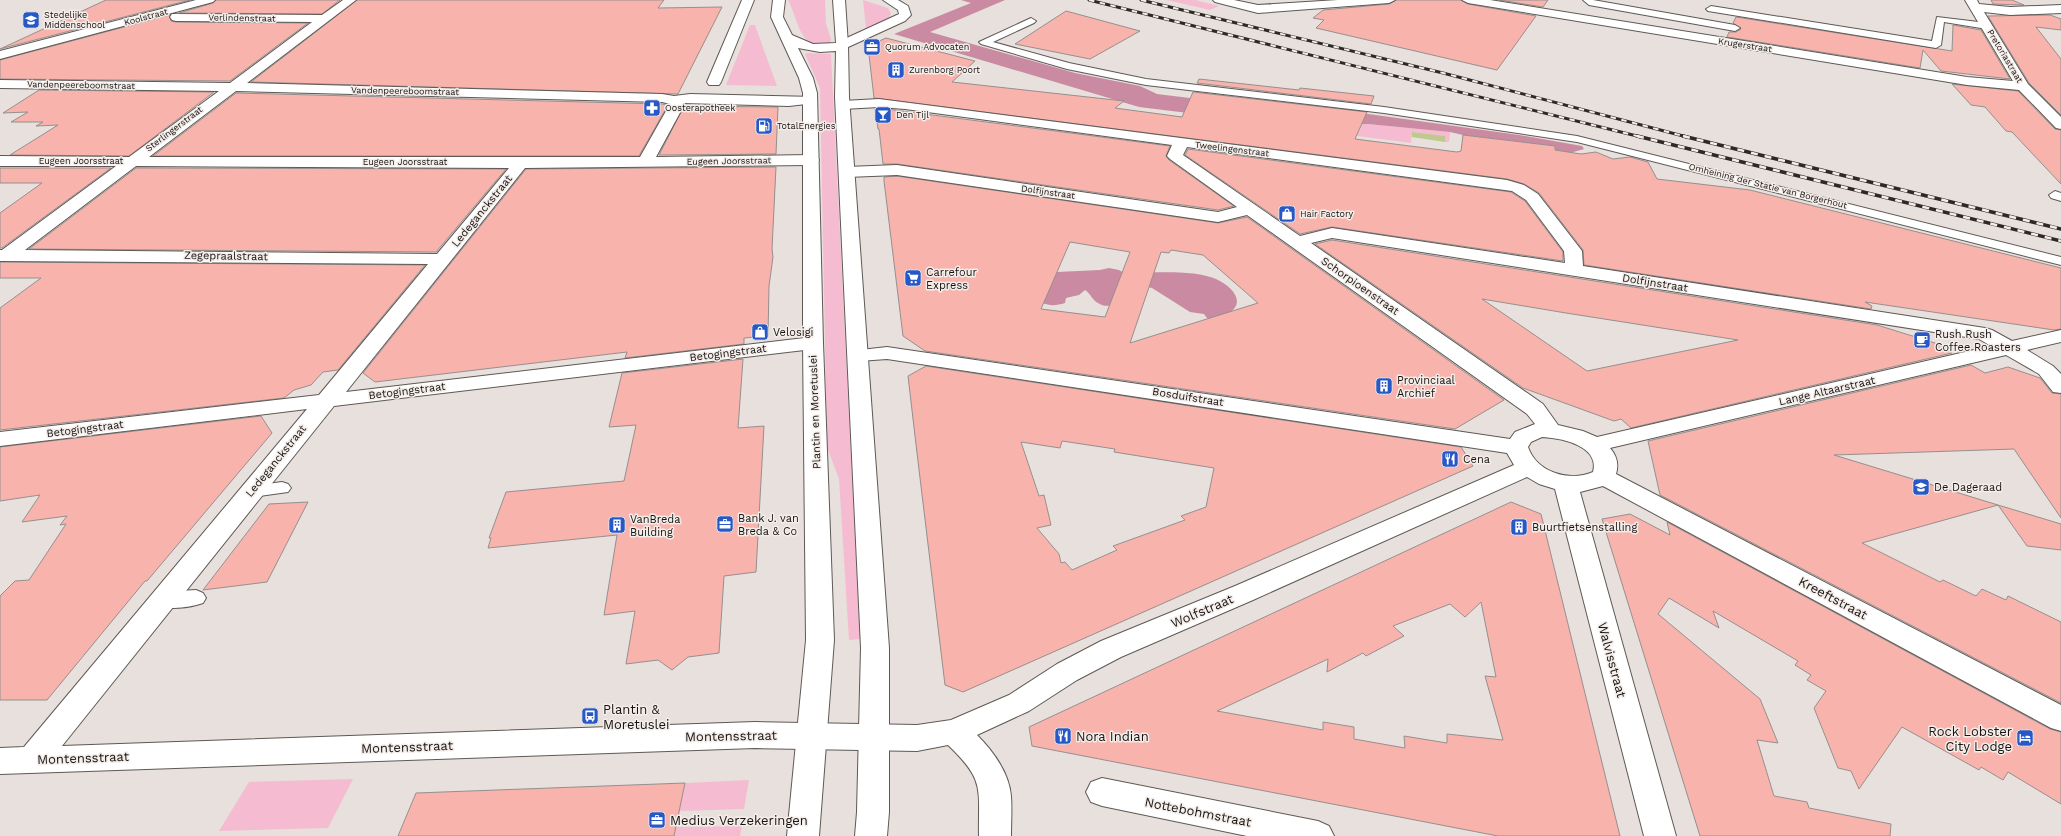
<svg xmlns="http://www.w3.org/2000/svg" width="2061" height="836" font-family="'Work Sans',sans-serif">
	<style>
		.green { fill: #f5bcd1 }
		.forest { fill: #c98aa2 }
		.water { fill: #bec98d }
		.building { fill: #f8b3ac; stroke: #968f8e; fill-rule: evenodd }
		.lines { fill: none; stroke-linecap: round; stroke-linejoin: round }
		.lane-casing { stroke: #5e5955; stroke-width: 2 }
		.street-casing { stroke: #5e5955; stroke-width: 2 }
		.secondary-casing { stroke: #5e5955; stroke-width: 2 }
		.lane { fill: #fff; fill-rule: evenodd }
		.street { fill: #fff; fill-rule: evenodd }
		.secondary { fill: #fff; fill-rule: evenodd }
		.rail-far1-casing { stroke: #2c2927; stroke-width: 3 }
		.rail-casing { stroke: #2c2927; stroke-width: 3.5 }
		.rail-far1 { stroke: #f4ede9; stroke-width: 2; stroke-dasharray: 5.5; stroke-linecap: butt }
		.rail { stroke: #f4ede9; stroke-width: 2.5; stroke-dasharray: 7; stroke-linecap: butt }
		.labels { text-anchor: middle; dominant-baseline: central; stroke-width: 3; stroke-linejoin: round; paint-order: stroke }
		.far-poi-label { font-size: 9px; fill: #161412; stroke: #f4ede9; text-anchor: start }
		.far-street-label { font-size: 9px; fill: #161412; stroke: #f4ede9 }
		.street-label { font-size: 11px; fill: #161412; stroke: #f4ede9 }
		.poi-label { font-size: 11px; fill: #161412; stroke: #f4ede9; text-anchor: start }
		.near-street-label { font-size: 13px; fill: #161412; stroke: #f4ede9 }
		.near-poi-label { font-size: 13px; fill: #161412; stroke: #f4ede9; text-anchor: start }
	</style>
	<rect width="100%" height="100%" fill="#e7e0dc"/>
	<!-- green -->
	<path class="green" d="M788 0H825L826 24 831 39 830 43C800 56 797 15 788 0Z
		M863 0 888 8 891 14 889 18 866 28Z
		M1167 0H1195L1219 6 1210 10Z
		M750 25H755L777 86 726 85Z
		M808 53 831 54 860 639 849 640 839 479 827 447 820 88 805 54Z
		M1368 124 1450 132 1449 142H1445V136L1412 132 1411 143 1334 133 1336 125Z
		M353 779 328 828 219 831 249 782Z
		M749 780 744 809 679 811 685 783Z
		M742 826 740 836H674L676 827Z"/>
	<!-- forest -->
	<path class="forest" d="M961 0H1005L930 32 1075 73 1140 86 1157 94 1322 114 1354 112 1519 135 1582 146 1584 149 1556 157 1555 146 1463 135 1450 132 1368 124 1336 125 1221 117 1139 107 894 34 971 3Z
		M1109 268 1119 270 1124 273C1150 273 1194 269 1216 279 1232 286 1249 304 1225 315 1218 317 1214 319 1207 318L1204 314 1190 312 1152 288 1142 286C1129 294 1113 313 1098 303 1092 300 1091 294 1085 290L1079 295 1066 298 1065 303C1055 306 1049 306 1040 302L1057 272 1100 270Z"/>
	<!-- water -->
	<path class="water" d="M1412 132 1445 136V142L1412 137Z"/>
	<!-- building -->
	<path class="building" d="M106 0H190L0 49Z
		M216 0H340L322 14 179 13 213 3Z
		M357 0H664L658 8 722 7 678 94 251 82Z
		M1396 0H1461L1468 4 1536 16 1497 70 1316 28 1324 20 1313 18 1323 10 1389 4Z
		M1499 0H1548L1543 7Z
		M1991 0H2012L2024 5 1993 4Z
		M1066 11 1140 31 1090 59 1015 44Z
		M169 15 171 21 176 22 308 23 230 81 0 79V60Z
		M2050 15 2061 19V30L2036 27 2061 59V115L2029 83 1988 16Z
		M1736 17 1952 51 1953 25 1981 30 2010 79 1941 71 1923 50 1920 68 1727 37 1729 32H1736L1741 29 1733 23Z
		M886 38 975 61 952 82 1124 101 1115 108 1182 117 1193 92 1367 112 1355 139 1457 152 1461 151 1463 135 1555 146V150L1581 154 1596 152 1613 159 1630 157 1648 162 1657 179 1750 190 2061 268V329L2054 330 1865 302 1872 306 1871 309 1584 265 1583 250 1539 193 1524 184 1507 179 874 98 868 46Z
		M1199 79 1299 90 1300 88 1374 96 1371 104 1197 83Z
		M1952 84 2018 91 2055 129 2061 130V184L2012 132 2006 131 1985 107 1971 105Z
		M39 90 214 92 129 156 10 155 58 125 36 126 43 122H11L28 112 3 113Z
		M236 93 662 104 668 105 639 156H153Z
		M684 106 778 107 776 154 659 155Z
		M879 108 1170 146 1166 156 1169 160 1234 206 1218 210 897 164H883L879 129H878L875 109Z
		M1188 149 1511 192 1525 201 1563 252V261L1332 227 1300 234 1185 155Z
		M776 167 772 249 773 257 769 286 768 336 744 338V344L625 358 627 352 375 382 363 373 526 169Z
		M0 168H111L2 248H0V213L42 183H0Z
		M136 168 506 169 436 252 29 249Z
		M897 176 1218 223 1247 217 1504 400 1455 429 925 351 903 336 884 181V177ZM1070 242 1130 252 1105 317 1041 309ZM1171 250 1203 255 1258 303 1130 343 1161 252 1169 253Z
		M1332 240 1877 325 1935 343 1952 353 1631 428 1621 419 1614 421 1523 388 1315 244ZM1482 299 1566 313 1738 340 1587 371Z
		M0 262 425 265 338 370 323 372 311 385 294 390 284 398 0 430V308L41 278H0Z
		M743 359 738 428 764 426 756 572 724 576 719 653 688 657 672 670 658 660 626 664 635 611 604 615 617 535 488 548 491 538H489L506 492 624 481 636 425 609 427 622 373Z
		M1971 365 1985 373 2008 367 2040 378 2052 393 2061 394V518L2014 449 1834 455 1998 505 1862 543 1940 582 1943 580 1976 596 1982 589 2006 600 2008 596 2061 622V703L1660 495 1648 441Z
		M926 366 1461 447 1473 466 963 692 945 685 917 453 908 376ZM1062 441 1115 449 1114 452 1214 468 1206 507 1181 516 1185 520 1113 546 1117 550 1072 570 1065 562 1061 563 1059 554 1037 528 1051 525 1044 495 1039 496 1021 442 1060 448Z
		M261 416 272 433 147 581H145L47 700H0V596L15 581 29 580 66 524 60 525 67 516 22 522 40 495 0 501V447Z
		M308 502 267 582 203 590 269 504Z
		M1511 502 1541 514 1620 836H1498L1032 746 1029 727ZM1481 602 1496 677 1485 676 1503 740 1447 734V743L1404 736 1405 748 1354 739V727L1323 722V730L1217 711 1328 659 1327 672 1363 653 1366 656 1404 636 1393 626 1450 604 1465 617Z
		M1998 505 2061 524V550L2027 546Z
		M1630 514 1670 535 1667 522 2050 729 2061 732V804L2008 772 2003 780 1981 767 1979 770 1902 727 1859 789 1851 771 1838 768 1814 708 1826 691 1807 680 1811 675 1795 665 1798 661 1713 611 1719 628 1669 598 1658 614 1760 699 1778 743 1757 740 1774 796 1807 802 1809 808 1891 824 1890 836H1700L1602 519Z
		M685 783 674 836H398L416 793Z"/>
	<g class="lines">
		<defs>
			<path id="lane" d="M1583 0H1593L1735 25 1740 28 1735 31 1589 5Z
				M1711 6 1932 41 1937 17 1987 23 1992 26 1987 29 1944 22 1941 45 1936 48 1708 11 1706 9Z
				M1031 18 1036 21 1034 23 993 42 1069 63 1146 79 1384 107 1577 136 2061 257V265L1577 142 1384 113 1146 85 1067 69 981 44 979 42Z
				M2055 191 2061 193V201L2051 198 2049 195Z
				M282 482 288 484 291 488 288 492 252 497 245 495 243 491 245 487Z
				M196 590 203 593 206 598 203 603C189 608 169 610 155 605L152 600 155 595 162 592Z"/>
			<path id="street" d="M196 0H215L213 2 0 59V51Z
				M343 0H356L247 83 662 94 674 96 690 94 815 97 817 100 815 103 789 106 683 103 682 109 656 157 811 155 817 157 819 160 817 163 811 165 525 168 346 392 813 337 820 339 823 343 820 347 813 349 334 406 62 746 755 722 917 725 951 720 1009 695 1057 664 1101 641 1235 586 1514 465 1507 453 887 359 859 361 852 359 849 355 852 351 887 347 1510 439 1515 432 1535 424 1527 414 1247 215 1218 222 897 175 847 177 841 175 839 172 841 169 847 167 897 165 1218 212 1237 207 1170 159 1167 156 1172 145 905 109 879 107 843 109 838 108 836 105 838 102 843 101 879 99 1507 180 1524 185 1538 194 1582 251 1583 266 1985 328 1992 330 2012 341 2061 330V342L2027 350 2053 366 2061 374V393L2053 392 2039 374 2006 355 1610 448C1617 456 1619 464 1616 474L2061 705V731L2051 728 1603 486 1580 492 1676 836H1644L1555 489 1539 484 1527 477 1253 600 1121 657 1077 680 1029 711 977 735C993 751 1009 773 1011 796 1012 809 1011 823 1011 836H979C978 789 986 781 948 745L917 751 755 748 0 774V748L24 747 307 409 0 446V432L319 395 428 264 0 261V250H2L116 166H0V156L129 157 219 91 0 88V80L230 83 312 22 176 21 172 20 170 17 172 14 322 15ZM236 91 662 102 670 104 640 157H149ZM1187 147 1512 191 1526 200 1564 251 1565 263 1332 228 1300 236 1183 155ZM136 166 509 168 437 254 25 250ZM1332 238 1979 339 1991 346 1597 437 1583 431 1558 425 1543 404 1311 243ZM1542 437C1562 438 1600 446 1593 472 1570 482 1537 473 1528 447L1531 442Z
				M742 0H754L721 82 719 85H709L707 82Z
				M883 0H898L908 6 911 15 905 21 846 48H838L836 45 838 42 899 14 898 10Z
				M1213 0H1234L1258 5 1338 0H1395L1389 3 1258 13 1215 2Z
				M1462 0H1490L1967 77 2013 81 1965 0H1977L1979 4 2010 7 2061 5V13L2010 15 1984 12 2028 84 2061 117V129L2056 128 2019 90 1967 85 1468 3Z
				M1102 778 1318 821 1329 826 1334 836H1247L1102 806 1091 802 1086 792 1091 782Z"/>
			<path id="secondary" d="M773 0H785L783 17 792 35 813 44 836 43 833 0H845L848 45 849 97 889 648V812L887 836H855L857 812 861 648 835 97 836 51 820 52 798 48 813 78 817 93 823 343 834 640 819 836H787L806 640 803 343V93L799 78 771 17Z"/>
		</defs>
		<!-- lane casing -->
		<use href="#lane" class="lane-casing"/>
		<!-- street casing -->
		<use href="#street" class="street-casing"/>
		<!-- secondary casing -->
		<use href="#secondary" class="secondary-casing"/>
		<!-- lane -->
		<use href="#lane" class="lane"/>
		<!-- street -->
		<use href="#street" class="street"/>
		<!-- secondary -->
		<use href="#secondary" class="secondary"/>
		<defs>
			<path id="rail-far1" d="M1089 0 1641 137
				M1141 0 1443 73 1687 137"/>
			<path id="rail" d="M1637 136 2061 241
				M1683 136 2061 229"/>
		</defs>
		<!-- rail-far1 casing -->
		<use href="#rail-far1" class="rail-far1-casing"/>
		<!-- rail casing -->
		<use href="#rail" class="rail-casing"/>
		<!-- rail-far1 -->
		<use href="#rail-far1" class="rail-far1"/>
		<!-- rail -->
		<use href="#rail" class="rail"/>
	</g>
	<!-- icons -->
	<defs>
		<symbol id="school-square" viewBox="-11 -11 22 22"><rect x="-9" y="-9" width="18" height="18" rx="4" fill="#2758c5" stroke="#f4ede9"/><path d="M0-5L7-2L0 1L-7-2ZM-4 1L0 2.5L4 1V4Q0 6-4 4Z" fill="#fff"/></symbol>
		<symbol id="office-square" viewBox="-11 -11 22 22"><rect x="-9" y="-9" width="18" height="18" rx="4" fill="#2758c5" stroke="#f4ede9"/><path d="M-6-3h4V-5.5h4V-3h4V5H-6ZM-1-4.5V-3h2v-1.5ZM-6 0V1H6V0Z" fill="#fff"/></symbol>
		<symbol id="building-square" viewBox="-11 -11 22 22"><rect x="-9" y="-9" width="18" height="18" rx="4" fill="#2758c5" stroke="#f4ede9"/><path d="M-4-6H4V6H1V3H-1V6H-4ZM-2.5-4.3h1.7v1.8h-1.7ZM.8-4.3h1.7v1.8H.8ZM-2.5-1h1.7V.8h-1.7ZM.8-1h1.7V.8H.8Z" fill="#fff"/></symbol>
		<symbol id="pharmacy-square" viewBox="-11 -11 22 22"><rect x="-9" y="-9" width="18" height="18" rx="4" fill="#2758c5" stroke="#f4ede9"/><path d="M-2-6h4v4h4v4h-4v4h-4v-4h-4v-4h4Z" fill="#fff"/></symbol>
		<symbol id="bar-square" viewBox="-11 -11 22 22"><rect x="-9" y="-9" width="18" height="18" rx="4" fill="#2758c5" stroke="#f4ede9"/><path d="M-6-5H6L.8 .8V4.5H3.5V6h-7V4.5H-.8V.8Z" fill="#fff"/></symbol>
		<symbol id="fuel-square" viewBox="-11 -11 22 22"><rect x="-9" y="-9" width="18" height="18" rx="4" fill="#2758c5" stroke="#f4ede9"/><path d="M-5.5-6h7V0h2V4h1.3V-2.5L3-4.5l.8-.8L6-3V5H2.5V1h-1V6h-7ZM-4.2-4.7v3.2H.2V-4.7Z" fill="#fff"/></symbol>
		<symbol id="shop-square" viewBox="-11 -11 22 22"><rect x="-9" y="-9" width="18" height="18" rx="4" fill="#2758c5" stroke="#f4ede9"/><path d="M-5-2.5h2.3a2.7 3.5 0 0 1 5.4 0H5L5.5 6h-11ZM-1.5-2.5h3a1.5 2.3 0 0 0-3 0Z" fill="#fff"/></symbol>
		<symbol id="supermarket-square" viewBox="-11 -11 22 22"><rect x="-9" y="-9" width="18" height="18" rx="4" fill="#2758c5" stroke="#f4ede9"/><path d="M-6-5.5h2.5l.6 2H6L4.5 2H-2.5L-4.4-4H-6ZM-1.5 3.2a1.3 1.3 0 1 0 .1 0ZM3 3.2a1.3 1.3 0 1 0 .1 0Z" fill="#fff"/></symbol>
		<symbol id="cafe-square" viewBox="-11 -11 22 22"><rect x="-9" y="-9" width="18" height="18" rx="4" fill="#2758c5" stroke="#f4ede9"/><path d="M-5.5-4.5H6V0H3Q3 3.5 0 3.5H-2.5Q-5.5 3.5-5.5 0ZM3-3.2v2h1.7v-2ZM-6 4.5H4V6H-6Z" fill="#fff"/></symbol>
		<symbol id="restaurant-square" viewBox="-11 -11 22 22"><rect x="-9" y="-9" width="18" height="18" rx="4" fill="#2758c5" stroke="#f4ede9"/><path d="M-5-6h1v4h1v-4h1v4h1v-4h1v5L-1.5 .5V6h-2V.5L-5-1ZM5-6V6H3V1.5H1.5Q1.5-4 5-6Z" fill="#fff"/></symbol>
		<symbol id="bus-square" viewBox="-11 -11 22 22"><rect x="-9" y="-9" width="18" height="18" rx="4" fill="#2758c5" stroke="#f4ede9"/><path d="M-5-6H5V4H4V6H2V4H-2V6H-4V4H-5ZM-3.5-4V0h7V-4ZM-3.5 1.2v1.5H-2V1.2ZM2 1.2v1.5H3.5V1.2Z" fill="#fff"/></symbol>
		<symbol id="hotel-square" viewBox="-11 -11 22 22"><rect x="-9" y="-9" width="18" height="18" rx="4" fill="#2758c5" stroke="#f4ede9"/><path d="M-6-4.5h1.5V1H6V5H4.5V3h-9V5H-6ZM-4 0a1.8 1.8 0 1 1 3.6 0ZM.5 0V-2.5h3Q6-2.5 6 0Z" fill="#fff"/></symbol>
	</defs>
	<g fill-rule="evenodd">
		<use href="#school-square" x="21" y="10" width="20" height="20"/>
		<use href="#office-square" x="862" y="37" width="20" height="20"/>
		<use href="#building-square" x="886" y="60" width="20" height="20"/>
		<use href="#pharmacy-square" x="642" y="98" width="20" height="20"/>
		<use href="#bar-square" x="873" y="105" width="20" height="20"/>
		<use href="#fuel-square" x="754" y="116" width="20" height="20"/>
		<use href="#shop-square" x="1277" y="204" width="20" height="20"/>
		<use href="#supermarket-square" x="903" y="268" width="20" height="20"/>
		<use href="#shop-square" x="750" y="322" width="20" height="20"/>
		<use href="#cafe-square" x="1912" y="330" width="20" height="20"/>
		<use href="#building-square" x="1374" y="376" width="20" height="20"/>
		<use href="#restaurant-square" x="1440" y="449" width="20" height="20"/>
		<use href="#school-square" x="1911" y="477" width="20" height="20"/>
		<use href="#office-square" x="715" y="514" width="20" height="20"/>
		<use href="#building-square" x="607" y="515" width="20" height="20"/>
		<use href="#building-square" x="1509" y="517" width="20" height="20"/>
		<use href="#bus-square" x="580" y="706" width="20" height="20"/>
		<use href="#restaurant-square" x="1053" y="726" width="20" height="20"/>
		<use href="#hotel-square" x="2015" y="728" width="20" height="20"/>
		<use href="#office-square" x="647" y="810" width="20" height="20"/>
	</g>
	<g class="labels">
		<!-- far-poi labels -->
		<g class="far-poi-label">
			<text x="44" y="15">Stedelijke<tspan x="44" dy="10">Middenschool</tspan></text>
			<text x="885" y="47">Quorum Advocaten</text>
			<text x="909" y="70">Zurenborg Poort</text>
			<text x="665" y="108">Oosterapotheek</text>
			<text x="896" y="115">Den Tijl</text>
			<text x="777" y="126">TotalEnergies</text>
			<text x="1300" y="214">Hair Factory</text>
		</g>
		<!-- far-street labels -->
		<g class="far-street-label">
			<text transform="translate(146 17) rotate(-15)">Koolstraat</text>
			<text transform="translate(242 18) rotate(1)">Verlindenstraat</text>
			<text transform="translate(1745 45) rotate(9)">Krugerstraat</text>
			<text transform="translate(2005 56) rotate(59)">Pretoriastraat</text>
			<text transform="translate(81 85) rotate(1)">Vandenpeereboomstraat</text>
			<text transform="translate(405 91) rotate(1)">Vandenpeereboomstraat</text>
			<text transform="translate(174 129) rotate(-37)">Sterlingerstraat</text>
			<text transform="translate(1232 149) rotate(7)">Tweelingenstraat</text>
			<text x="81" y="161">Eugeen Joorsstraat</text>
			<text transform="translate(729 161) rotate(-1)">Eugeen Joorsstraat</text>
			<text x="405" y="162">Eugeen Joorsstraat</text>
			<text transform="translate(1768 186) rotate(14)">Omheining der Statie van Borgerhout</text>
			<text transform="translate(1048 192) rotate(8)">Dolfijnstraat</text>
		</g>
		<!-- street labels -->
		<g class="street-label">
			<text transform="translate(482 211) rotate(-51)">Ledeganckstraat</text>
			<text transform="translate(226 256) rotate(1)">Zegepraalstraat</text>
			<text transform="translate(1655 283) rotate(9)">Dolfijnstraat</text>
			<text transform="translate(1360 286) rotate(35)">Schorpioenstraat</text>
			<text transform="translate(728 353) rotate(-7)">Betogingstraat</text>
			<text transform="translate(407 391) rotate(-7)">Betogingstraat</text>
			<text transform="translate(1827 391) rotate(-13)">Lange Altaarstraat</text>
			<text transform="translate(1188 397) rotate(9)">Bosduifstraat</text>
			<text transform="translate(815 412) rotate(-92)">Plantin en Moretuslei</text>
			<text transform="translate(85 429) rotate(-7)">Betogingstraat</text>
			<text transform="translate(276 461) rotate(-51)">Ledeganckstraat</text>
		</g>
		<!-- poi labels -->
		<g class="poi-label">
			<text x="926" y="272">Carrefour<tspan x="926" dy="13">Express</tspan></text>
			<text x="773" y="332">Velosigi</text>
			<text x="1935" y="334">Rush Rush<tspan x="1935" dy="13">Coffee Roasters</tspan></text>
			<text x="1397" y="380">Provinciaal<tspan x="1397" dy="13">Archief</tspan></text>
			<text x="1463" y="459">Cena</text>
			<text x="1934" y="487">De Dageraad</text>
			<text x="738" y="518">Bank J. van<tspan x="738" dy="13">Breda &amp; Co</tspan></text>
			<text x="630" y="519">VanBreda<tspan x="630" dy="13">Building</tspan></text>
			<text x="1532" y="527">Buurtfietsenstalling</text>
		</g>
		<!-- near-street labels -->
		<g class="near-street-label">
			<text transform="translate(1833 598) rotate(28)">Kreeftstraat</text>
			<text transform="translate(1202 611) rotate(-23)">Wolfstraat</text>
			<text transform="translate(1612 660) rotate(75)">Walvisstraat</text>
			<text transform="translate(731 736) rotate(-1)">Montensstraat</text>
			<text transform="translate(407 747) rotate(-2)">Montensstraat</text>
			<text transform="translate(83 758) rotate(-2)">Montensstraat</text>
			<text transform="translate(1198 812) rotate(11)">Nottebohmstraat</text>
		</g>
		<!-- near-poi labels -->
		<g class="near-poi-label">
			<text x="603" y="709">Plantin &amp;<tspan x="603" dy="15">Moretuslei</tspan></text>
			<text x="2012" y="731" text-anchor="end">Rock Lobster<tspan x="2012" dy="15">City Lodge</tspan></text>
			<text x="1076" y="736">Nora Indian</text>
			<text x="670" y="820">Medius Verzekeringen</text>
		</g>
	</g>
</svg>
